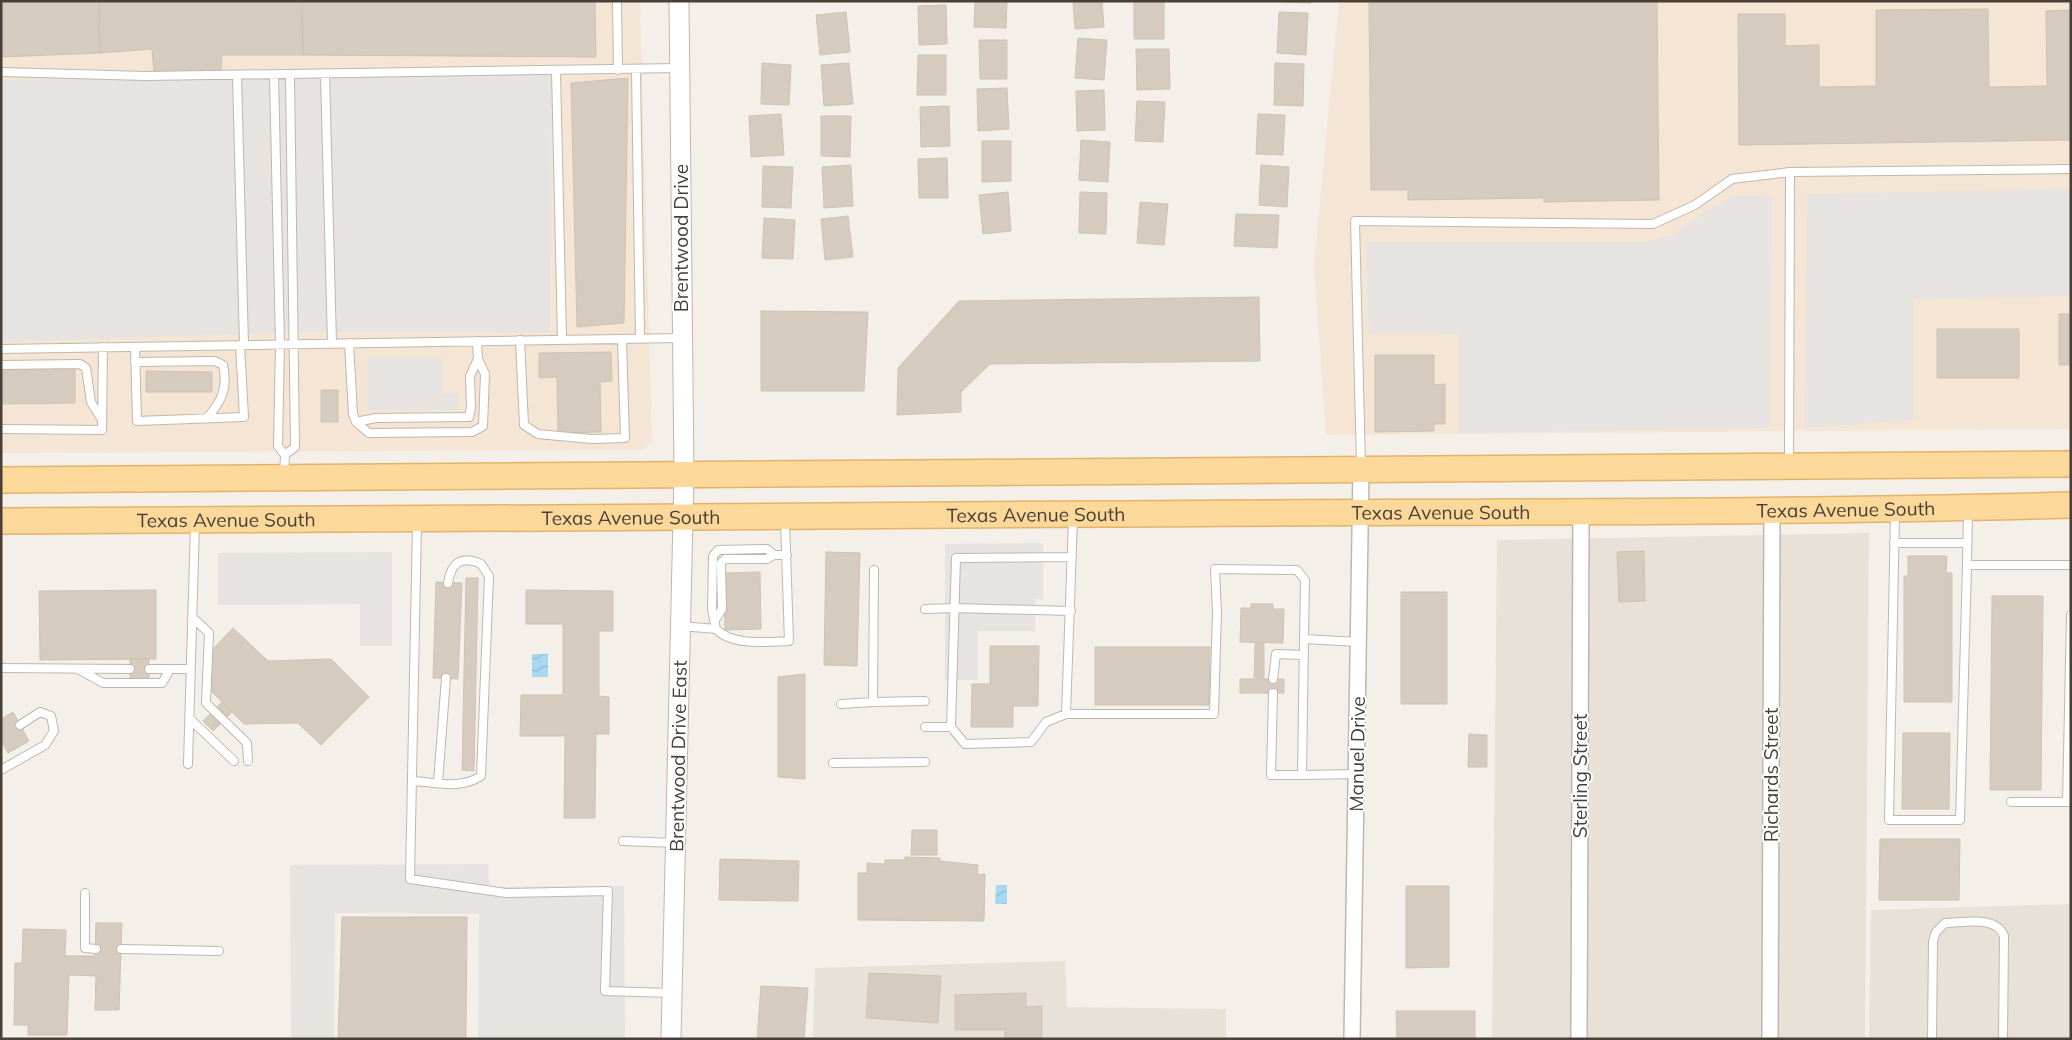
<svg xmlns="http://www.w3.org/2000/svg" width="2072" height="1040" font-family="Mulish,sans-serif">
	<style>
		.residential { fill: #e8e1d7 }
		.commercial { fill: #f5e5d5 }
		.parking { fill: #e6e3e1 }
		.water { fill: url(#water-waves) }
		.building { fill: #d6cbbf; stroke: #d0c2b2 }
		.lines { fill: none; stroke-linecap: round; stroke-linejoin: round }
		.service-casing { stroke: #c0b7ac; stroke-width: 10 }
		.minor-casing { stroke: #c0b7ac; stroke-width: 18 }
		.tertiary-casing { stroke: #c0b7ac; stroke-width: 21 }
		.primary-casing { stroke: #e2b46a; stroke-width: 28 }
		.service { stroke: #fff; stroke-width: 8 }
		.minor { stroke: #fff; stroke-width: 15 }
		.tertiary { stroke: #fff; stroke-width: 19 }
		.primary { stroke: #fcd89a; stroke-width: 25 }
		.labels { text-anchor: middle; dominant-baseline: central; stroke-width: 4; stroke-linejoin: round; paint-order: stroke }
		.street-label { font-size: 19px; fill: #484037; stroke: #fff }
	</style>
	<defs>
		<pattern id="water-waves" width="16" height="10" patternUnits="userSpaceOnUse" patternTransform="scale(1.25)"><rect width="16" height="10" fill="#a7d8ef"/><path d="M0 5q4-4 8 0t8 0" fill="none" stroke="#91bace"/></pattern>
	</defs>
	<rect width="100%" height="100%" fill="#f4f0e9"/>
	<!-- residential -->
	<path class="residential" d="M1869 533 1865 1039H1492L1497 540Z
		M2071 904V1039H1869L1871 910Z
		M1065 961 1067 1007 1226 1009V1039H813L815 968Z"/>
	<!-- commercial -->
	<path class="commercial" d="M1 1H640L652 441 643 450 1 453Z
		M1339 1H2071V429L1326 435 1314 265Z"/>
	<!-- parking -->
	<path class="parking" d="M552 72 550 332H301L1 342V80Z
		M2071 189V296L1914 299V420L1804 428 1807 194Z
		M1772 195 1770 428 1459 433V334L1369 333 1366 242H1645L1672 235 1711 208 1735 196Z
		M367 358H443V393H459V410H367Z
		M1043 543V599H1035V631H978V680H945V544Z
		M392 552V646H360V604L218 605V553Z
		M488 864 489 887 624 886 625 1039H478L479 914 335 913 334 1039H291L290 865Z"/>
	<!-- water -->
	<path class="water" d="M532 654H548V677H532Z
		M996 885H1007V904H995Z"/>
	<!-- building -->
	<path class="building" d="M1 1H99L100 53 1 57Z
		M99 1H302L303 55H222L221 71 154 73 152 49 100 53Z
		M302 1H595L596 57 303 55Z
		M975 1H1007L1006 28 974 27Z
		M1073 1H1102L1104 27 1075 29Z
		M1134 1H1164V39H1134Z
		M1282 1H1311V3L1282 2Z
		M1369 1H1657L1659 200 1544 202V198L1408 200V190H1371Z
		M946 5 947 44 919 45 918 6Z
		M1988 9 1989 87 2047 86 2046 11 2071 10V140L1739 145 1738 14H1785V46L1819 45V87L1876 86V10Z
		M846 12 850 52 820 55 816 15Z
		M1279 12 1308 13 1306 55 1277 53Z
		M1078 38 1107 40 1104 80 1075 78Z
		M979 40H1007V79H980Z
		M1136 49H1169L1170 89 1137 90Z
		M918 55H946V95H917Z
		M762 63 791 65 789 105 761 104Z
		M849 63 853 104 824 106 821 65Z
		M1275 63 1304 64 1303 106 1274 105Z
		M628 78 624 323 577 327 571 83Z
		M1007 88 1009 129 978 131 977 89Z
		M1104 90 1105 130 1077 131 1076 91Z
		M1137 101 1165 102 1163 142 1135 141Z
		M949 106 950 146 921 147 920 107Z
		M781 114 784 155 751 157 749 116Z
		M1258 114 1285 115 1283 155 1256 154Z
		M821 116H851L850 157 821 156Z
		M1081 140 1110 142 1108 182 1079 180Z
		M982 141H1011V181L982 182Z
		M947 158 948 198H919L918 159Z
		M851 165 853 206 824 208 822 167Z
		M1261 165 1289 167 1287 207 1259 205Z
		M763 166 793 167 791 208 762 207Z
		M1008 192 1011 231 983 234 979 195Z
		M1080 192 1107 193 1106 234 1079 233Z
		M1140 202 1168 204 1164 245 1137 243Z
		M1236 214 1279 215 1277 248 1234 246Z
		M848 216 853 257 825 260 821 219Z
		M764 218 795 220 793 259 762 258Z
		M1259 297 1260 361 990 364 961 392V412L897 415 898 368 959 301Z
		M761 311 868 312 864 391H761Z
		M2059 314H2071V365H2059Z
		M1937 329H2019V378H1937Z
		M611 352 612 381 600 382 601 432 558 433 557 377 539 378V353Z
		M1375 355H1434V385L1445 384V424H1434V431L1375 432Z
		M75 367V403L1 404V368Z
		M146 371 212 372V392H146Z
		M321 390H338V422H321Z
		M1644 551 1645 601 1619 602 1617 552Z
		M826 552 860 553 857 666 824 665Z
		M1908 556H1947L1946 573H1952V702H1904V576H1908Z
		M760 572 761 629 725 630 724 573Z
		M466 578H478L474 771 462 770Z
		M436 582 462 583 458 679 433 678Z
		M156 590V659L40 660 39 591Z
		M526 590 613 591V631H599V696L609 697V734H596L595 818H564L565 736H520L521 695H563V624H526Z
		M1401 592H1447V704H1401Z
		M1992 596H2043L2041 790H1990Z
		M1251 604H1273V609H1284L1283 643 1240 642 1241 608H1251Z
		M233 628 268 661 331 659 369 697 321 745 298 723 244 724 212 692 211 651Z
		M1255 643H1264V679H1284V693H1240V679H1254Z
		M990 646H1039L1038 706H1013V727H971L972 684H990Z
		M1095 647H1210L1209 705H1095Z
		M130 659H149V680H130Z
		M805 674V779L778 777V677Z
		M222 702 232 712 213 731 203 721Z
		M13 712 29 741 8 753 1 741V719Z
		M1903 733H1950L1949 809H1902Z
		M1469 734 1487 735V767H1468Z
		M912 830H937V855H911Z
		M1880 839H1960L1959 900H1879Z
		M905 857 940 858V861L978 865 977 875 985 874 984 921 858 920V873H867V863L885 864V860H905Z
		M720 859 799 861 798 901 719 900Z
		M1406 886H1449V967L1406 968Z
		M342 917H467L466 1039H338Z
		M96 923H122L119 1010H95L96 976 69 975 67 1035H28V1025H14L15 963H22L23 929 66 930 65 956H95Z
		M869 973 941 976 938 1023 866 1018Z
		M761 986 808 988 804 1039H757Z
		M1026 993V1007L1042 1006V1039H1005V1030H955V995Z
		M1396 1011H1475V1039H1397Z"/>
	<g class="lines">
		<defs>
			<path id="service" d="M617 1 618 70
				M636 69 640 338
				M556 70 562 340
				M1 72 146 76 679 68
				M325 74 332 344
				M237 75 244 345
				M274 75 280 344 278 446 285 455 284 475
				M520 340 524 425 538 434 591 439 625 438 622 339
				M349 343 353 414 356 422 369 433 472 432 483 426 485 374 478 359
				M135 347 137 421 244 417 240 345
				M1 349 682 338
				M135 362 215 361 223 365C228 388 222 401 207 418
				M1 365 80 364 86 368 91 402 102 420
				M356 422 376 418 469 417 471 407 470 376 478 359 477 341
				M1 429 102 430 103 347
				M285 455 295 447 290 75
				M1789 462 1790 172
				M1361 465 1355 221 1653 224 1695 205 1732 179 1790 172 2071 169
				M1968 510 1967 565H2071
				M1895 512 1889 820H1960L1967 565
				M1073 518 1066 714H1214L1217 612 1215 569 1297 570 1305 580 1304 639 1358 642
				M417 523 410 879 506 893 608 891 605 991 671 993
				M1894 543H1967
				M874 570 873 702 925 701
				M925 609 954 608 1071 611
				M2071 615 2067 802H2071
				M192 617 209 633 206 703 247 743 248 761
				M715 620 722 609 721 563 725 559H767L774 555H787
				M681 626 716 629C732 646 767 642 789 641L785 521
				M716 629 712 610 713 556 718 550 767 549 774 555
				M1304 639 1302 775 1356 774
				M1 668 130 669
				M78 669 103 683H162L170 669
				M149 669H190
				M1273 679 1276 654 1304 655
				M1273 693 1271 775H1302
				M841 704 873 702
				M190 719 234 761
				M925 727H951L965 744 1031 742 1046 722 1066 714
				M951 727 956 558 1072 557
				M833 763 925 762
				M188 764 195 524
				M1 770 45 745 54 731 51 716 40 712 20 725
				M412 781C437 782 459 790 481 776L489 576 481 564C461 555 451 563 448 583
				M438 782 446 678
				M2011 802H2067
				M623 841 676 843
				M85 893V948L96 949
				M121 949 219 951
				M1932 1039 1933 941 1936 932 1945 923C1964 923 1996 915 2004 936L2003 1039"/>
			<path id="minor" d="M1352 1039 1361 469
				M1579 1039 1581 512
				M1770 1039 1772 511"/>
			<path id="tertiary" d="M671 1039 684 474 679 1"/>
			<g id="primary">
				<path d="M1 480 2071 464"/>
				<path id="s1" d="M1 521C369 519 736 517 1104 514 1426 511 1748 514 2071 505"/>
			</g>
		</defs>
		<!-- service casing -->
		<use href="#service" class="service-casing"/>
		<!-- minor casing -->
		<use href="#minor" class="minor-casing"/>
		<!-- tertiary casing -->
		<use href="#tertiary" class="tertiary-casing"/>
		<!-- primary casing -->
		<use href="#primary" class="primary-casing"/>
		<!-- service -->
		<use href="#service" class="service"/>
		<!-- minor -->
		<use href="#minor" class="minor"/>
		<!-- tertiary -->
		<use href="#tertiary" class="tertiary"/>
		<!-- primary -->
		<use href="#primary" class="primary"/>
	</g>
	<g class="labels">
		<!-- street labels -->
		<g class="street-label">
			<text transform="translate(681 238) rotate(-90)">Brentwood Drive</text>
			<text stroke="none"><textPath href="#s1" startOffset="1845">Texas Avenue South</textPath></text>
			<text stroke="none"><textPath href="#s1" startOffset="1440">Texas Avenue South</textPath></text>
			<text stroke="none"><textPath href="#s1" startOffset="1035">Texas Avenue South</textPath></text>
			<text stroke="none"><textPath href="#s1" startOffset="630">Texas Avenue South</textPath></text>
			<text stroke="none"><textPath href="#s1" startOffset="225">Texas Avenue South</textPath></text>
			<text transform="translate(1357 754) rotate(-89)">Manuel Drive</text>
			<text transform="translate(678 756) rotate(-89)">Brentwood Drive East</text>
			<text transform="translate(1771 775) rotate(-90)">Richards Street</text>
			<text transform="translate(1580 776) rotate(-90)">Sterling Street</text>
		</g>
	</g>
	<!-- border -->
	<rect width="2072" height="1040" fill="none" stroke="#484037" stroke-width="5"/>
</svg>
